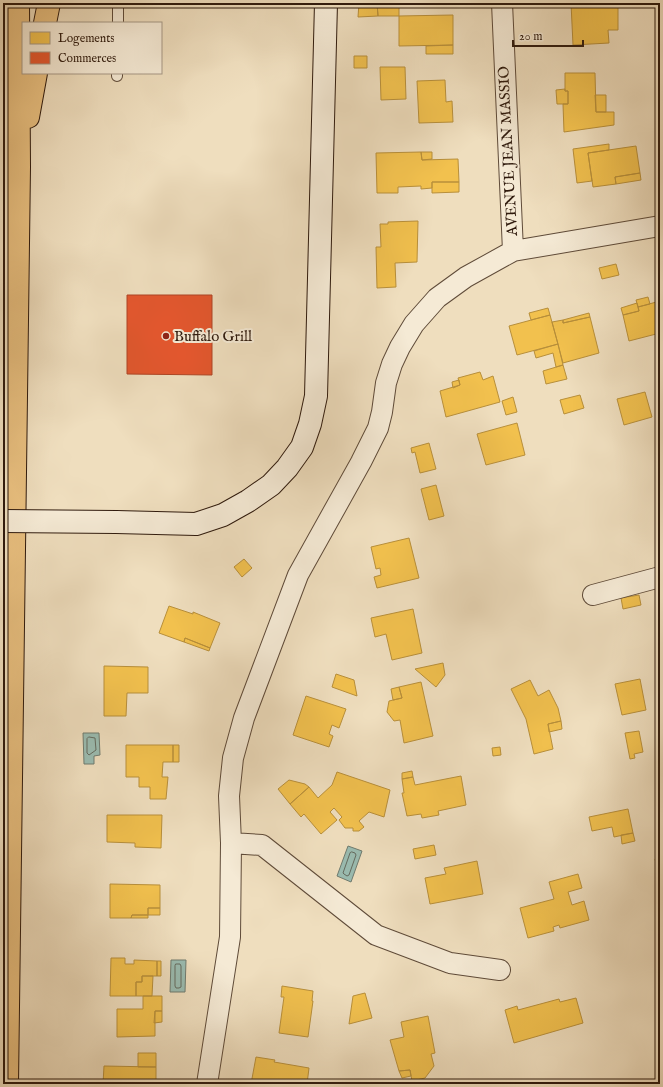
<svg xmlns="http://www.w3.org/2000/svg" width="663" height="1087" font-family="'IM FELL English',serif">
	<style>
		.water { fill: #9abcb1; stroke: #6f7b6f }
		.homes { fill: #f2c14e; stroke: #b88f3a }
		.shops { fill: #e4572e; stroke: #ae4524 }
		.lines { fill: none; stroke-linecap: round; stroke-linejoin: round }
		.shore { stroke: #646b5f; stroke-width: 1 }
		.lane-casing { stroke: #5f4b39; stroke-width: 12 }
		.street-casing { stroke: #5f4b39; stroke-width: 22 }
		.secondary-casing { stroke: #2f1a0d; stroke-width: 24 }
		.primary-casing { stroke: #2f1a0d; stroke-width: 24 }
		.path { stroke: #2f1a0d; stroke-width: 2.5; stroke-dasharray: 3 2; stroke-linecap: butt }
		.lane { stroke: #f5ead5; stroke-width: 10 }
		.street { stroke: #f5ead5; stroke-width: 20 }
		.secondary { stroke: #f5ead5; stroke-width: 22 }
		.primary { stroke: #e8bf7f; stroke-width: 22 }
		.secondary-bridge-casing { stroke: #2f1a0d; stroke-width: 24; stroke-linecap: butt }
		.secondary-bridge { stroke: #f5ead5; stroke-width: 22 }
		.poi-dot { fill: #8f2418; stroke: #f5ead5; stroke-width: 1.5 }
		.labels { text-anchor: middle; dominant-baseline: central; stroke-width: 4; stroke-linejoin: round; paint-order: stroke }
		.street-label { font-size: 15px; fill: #2f1a0d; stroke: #f5ead5 }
		.poi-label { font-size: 15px; fill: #2f1a0d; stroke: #f5ead5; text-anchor: start }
	</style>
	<rect width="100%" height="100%" fill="#efdebe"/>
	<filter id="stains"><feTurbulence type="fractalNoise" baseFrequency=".005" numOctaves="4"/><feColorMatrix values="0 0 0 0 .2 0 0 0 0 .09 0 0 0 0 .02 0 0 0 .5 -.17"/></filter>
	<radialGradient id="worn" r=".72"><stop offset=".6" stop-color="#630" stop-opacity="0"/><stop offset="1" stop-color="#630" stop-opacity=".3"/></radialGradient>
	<!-- water -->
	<path class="water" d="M83 733H99L100 755 94 756V764H84Z
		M348 846 362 851 351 882 337 876Z
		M171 960H186L185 992H170Z"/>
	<!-- homes -->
	<path class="homes" d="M359 3H377L378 16 358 17Z
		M377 3H399V16H378Z
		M571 3H618V30H608L609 43 573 45Z
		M453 15V45L399 46V16Z
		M453 45V54H426V46Z
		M354 56H367V68H354Z
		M380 67H405L406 99 381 100Z
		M565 73H595L596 112H614V125L564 132 563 104H568V91H565Z
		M445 80 446 102 452 101 453 122 419 123 417 81Z
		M565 89V91H568V104H557L556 90Z
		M595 95H606V112H596Z
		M609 144V150L588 153 592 181 577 183 573 149Z
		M636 146 640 173 615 177 616 184 593 187 588 153Z
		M421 152 422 160 458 159 459 182H432V188L421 189V186L398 187V193H377L376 153Z
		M421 152H432V159L422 160Z
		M640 173 641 180 616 184 615 177Z
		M432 182H459V192L432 193Z
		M418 221 417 262 395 263 396 287 377 288 376 247H381L380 224H388V222Z
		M616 264 619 275 602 279 599 268Z
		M648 297 650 304 638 307 636 300Z
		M660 301V333L629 341 623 315 639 311 638 307Z
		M637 303 639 311 623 315 621 308Z
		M548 308 550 315 531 320 529 313Z
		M589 313 590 317 563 323V320Z
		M550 315 558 344 517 355 509 326Z
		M590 317 599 353 563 363 552 322 563 320V323Z
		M558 344 563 365 556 367 553 353 536 358 534 351Z
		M563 365 567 379 546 384 543 371Z
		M480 372 483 380 493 376 500 402 446 417 440 391 460 385 458 378Z
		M459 380 460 385 453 388 452 382Z
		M645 392 652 417 624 425 617 399Z
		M580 395 584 408 564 414 560 400Z
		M513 397 517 412 506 415 502 401Z
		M517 423 525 455 486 465 477 434Z
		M429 443 436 469 420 473 415 452 412 453 411 448Z
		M436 485 444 516 429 520 421 489Z
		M409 538 419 578 377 588 374 577 381 575 380 568 376 569 371 547Z
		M244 559 252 568 242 577 234 567Z
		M639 595 641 605 623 609 621 598Z
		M169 606 193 614V612L220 623 210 648 185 638 184 642 159 633Z
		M413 609 422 653 392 660 386 634 375 637 371 618Z
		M185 638 210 648 209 651 184 642Z
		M443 663 445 675 436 687 415 669Z
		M104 666 148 667V693H127L126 716H104Z
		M336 674 354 680 357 696 332 687Z
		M640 679 646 710 622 715 615 684Z
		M530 680 538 696 549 690 558 708 561 721 548 724 553 749 534 754 526 719 511 689Z
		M421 682 433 736 404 743 400 720 394 721 387 712 389 701 402 698 399 687Z
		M399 687 402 698 393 700 391 689Z
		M306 696 346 709 339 728 332 725 329 734 333 736 329 747 293 735Z
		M561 721 562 729 549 732 548 724Z
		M639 731 643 752 634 754 635 758 630 759 625 733Z
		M126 745H173V762H163L162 777H168L166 799H150V787H139V777H126Z
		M173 745H179V762H173Z
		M500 747 501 755 493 756 492 748Z
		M412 771 413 777 402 779V773Z
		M337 772 390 790 384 817 369 812 359 821 364 827 359 831H353V828H345L339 820 342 817 334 808 330 812 337 820 321 834 304 814 301 817 290 804 309 787 318 798 332 785Z
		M461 776 466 805 438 811 439 815 422 818 421 814 407 816 402 793H404L402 779 413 777 415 785Z
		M289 780 305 784 309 787 290 804 278 789Z
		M628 809 633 833 614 837 612 827 592 831 589 817Z
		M107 815H162L161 848 135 847V843L107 842Z
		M633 833 635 841 622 844 621 835Z
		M434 845 436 855 415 859 413 849Z
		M660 858V880L655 859Z
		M477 861 483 894 430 904 425 878 446 874 444 868Z
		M578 874 582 888 568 892 572 905 584 901 589 920 560 928 559 925 553 927 554 931 528 938 520 908 554 899 549 882Z
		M110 884 160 885V908H148V915H132L131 918H110Z
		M148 908H160V915H148Z
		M132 915H148V918H131Z
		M111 958H125V964H134V960L157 961V976H142V982H136V996H110Z
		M157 961H161V976H157Z
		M142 976H153L152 996H136V982H142Z
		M282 986 313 991 312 1001H313L308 1037 279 1033 284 997H281Z
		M365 993 372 1018 349 1024 353 996Z
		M143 996H162V1011H155V1036L117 1037V1009H143Z
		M576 998 583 1023 514 1043 505 1010 517 1006 518 1010 559 999 560 1002Z
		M155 1011H162V1022L154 1023Z
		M428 1016 435 1053 431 1054 434 1066 425 1078 412 1081 410 1070 399 1071 390 1040 404 1037 401 1022Z
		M138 1053H156V1067H138Z
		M256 1057 275 1060 274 1062 309 1068 307 1084H251Z
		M104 1066 156 1067V1084H103Z
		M410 1070 411 1076 402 1078 399 1071Z"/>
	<!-- shops -->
	<path class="shops" d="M127 295H212V375L127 374Z"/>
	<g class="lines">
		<!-- shore -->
		<path class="shore" d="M89 737 95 738 96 750 89 755 87 753V739Z
			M352 852 355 853 356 855 349 875 347 876 344 874 343 873 350 853Z
			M176 964H180L181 966V987L179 988H176L175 986V966Z"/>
		<defs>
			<path id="lane" d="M118 23V3
				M117 76V73"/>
			<path id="street" d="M502 3 513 251
				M593 595 660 577
				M231 843 262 845 376 935 450 963 500 970
				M207 1084 230 937 231 843 229 796 233 758 244 718 298 575 361 462 378 428 382 412 386 383 392 364 400 347 414 324 437 298 466 277 513 251 660 226"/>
			<path id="secondary" d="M116 522 196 524 223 515 248 501 271 485 287 468 302 447 310 424 316 396 326 3"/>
			<path id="primary" d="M45 23 49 3
				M28 117 36 73
				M7 1084 19 167 18 3"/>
		</defs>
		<!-- lane casing -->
		<use href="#lane" class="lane-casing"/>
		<!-- street casing -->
		<use href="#street" class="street-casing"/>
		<!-- secondary casing -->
		<use href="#secondary" class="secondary-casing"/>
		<!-- primary casing -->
		<use href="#primary" class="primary-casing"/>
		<!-- path -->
		<path class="path" d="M657 3 660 36"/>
		<!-- lane -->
		<use href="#lane" class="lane"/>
		<!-- street -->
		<use href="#street" class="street"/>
		<!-- secondary -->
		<use href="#secondary" class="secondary"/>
		<!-- primary -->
		<use href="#primary" class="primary"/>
		<defs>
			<path id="secondary-bridge" d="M3 521 116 522"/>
		</defs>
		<!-- secondary-bridge casing -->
		<use href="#secondary-bridge" class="secondary-bridge-casing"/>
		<!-- secondary-bridge -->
		<use href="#secondary-bridge" class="secondary-bridge"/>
	</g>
	<!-- markers -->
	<circle class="poi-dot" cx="166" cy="336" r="4"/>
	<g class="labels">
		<!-- street labels -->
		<g class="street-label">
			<text transform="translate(508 151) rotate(-93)">AVENUE JEAN MASSIO</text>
		</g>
		<!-- poi labels -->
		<g class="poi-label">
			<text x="174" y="336">Buffalo Grill</text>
		</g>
	</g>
	<!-- margin -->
	<rect width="663" height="1087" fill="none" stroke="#efdebe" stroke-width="16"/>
	<rect x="4" y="4" width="655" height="1079" fill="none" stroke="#2f1a0d" stroke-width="2"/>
	<rect x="8" y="8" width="647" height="1071" fill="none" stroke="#2f1a0d"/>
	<!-- legend -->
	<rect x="22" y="22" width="140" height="52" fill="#f5ead5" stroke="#a69785"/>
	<rect x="30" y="32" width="20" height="12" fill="#f2c14e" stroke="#a69785"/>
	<text x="58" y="42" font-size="12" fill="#2f1a0d">Logements</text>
	<rect x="30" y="52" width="20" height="12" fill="#e4572e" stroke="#a69785"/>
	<text x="58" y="62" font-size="12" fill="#2f1a0d">Commerces</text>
	<!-- scale -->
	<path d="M513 40v6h70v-6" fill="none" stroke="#2f1a0d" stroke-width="2"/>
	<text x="519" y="40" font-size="12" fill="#2f1a0d" stroke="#f5ead5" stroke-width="3" paint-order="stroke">20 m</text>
	<rect width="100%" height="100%" filter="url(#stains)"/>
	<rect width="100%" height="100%" fill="url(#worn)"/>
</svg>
